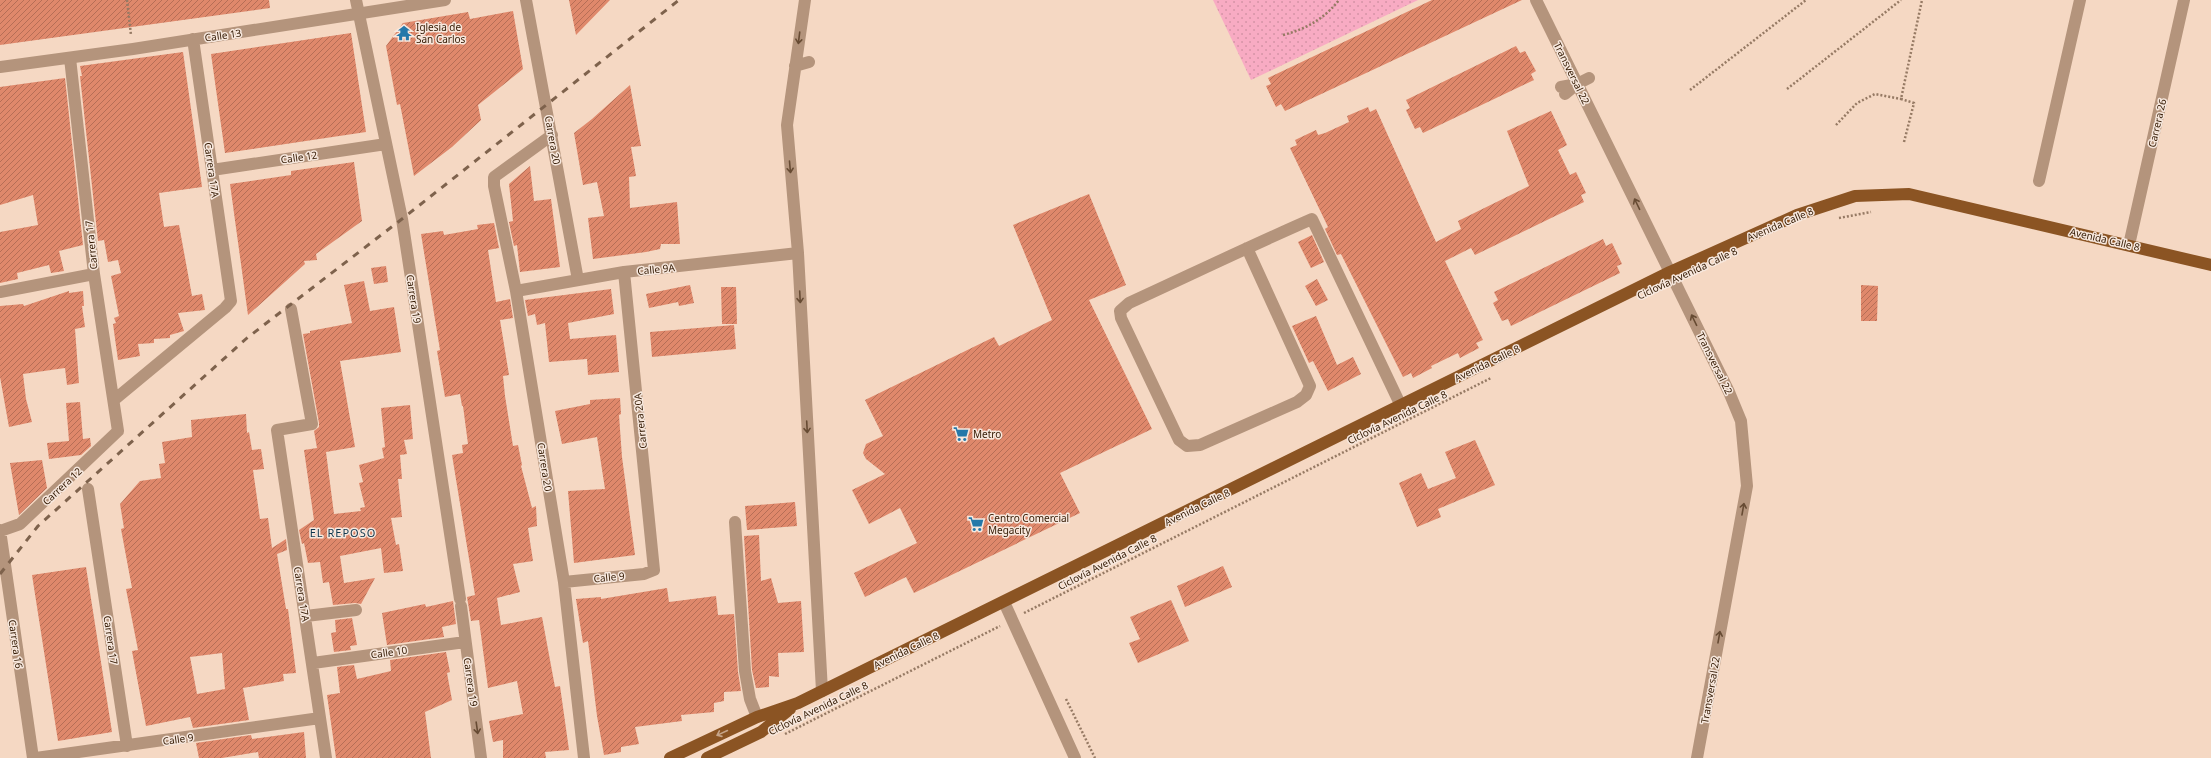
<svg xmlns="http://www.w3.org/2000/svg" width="2211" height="758" font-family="'Noto Sans',sans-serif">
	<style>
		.green { fill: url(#green-dots) }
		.building { fill: url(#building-hatch); fill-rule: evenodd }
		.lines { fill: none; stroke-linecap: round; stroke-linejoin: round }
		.path { stroke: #967a64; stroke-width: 2.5; stroke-dasharray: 2 2; stroke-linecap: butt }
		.minor { stroke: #b4947c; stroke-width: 12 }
		.major { stroke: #8b5423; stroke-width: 12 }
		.rail { stroke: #7e624c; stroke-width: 3; stroke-dasharray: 7 7; stroke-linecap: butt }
		.oneway { stroke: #674b33 }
		.oneway2 { stroke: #c6a58a }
		.labels { text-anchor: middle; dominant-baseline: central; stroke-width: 3; stroke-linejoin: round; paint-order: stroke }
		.poi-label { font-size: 10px; fill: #341a03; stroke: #f7e8de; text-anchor: start }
		.street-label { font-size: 10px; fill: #341a03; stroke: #f7e8de }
		.neighbourhood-label { font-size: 11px; letter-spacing: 1px; fill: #0f364d; stroke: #f7e8de }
	</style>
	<defs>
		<pattern id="green-dots" width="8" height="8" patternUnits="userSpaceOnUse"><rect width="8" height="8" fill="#f8abc3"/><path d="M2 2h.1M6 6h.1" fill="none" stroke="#d593a6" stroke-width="1.8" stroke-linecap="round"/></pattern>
		<pattern id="building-hatch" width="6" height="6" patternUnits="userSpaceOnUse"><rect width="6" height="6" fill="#df886b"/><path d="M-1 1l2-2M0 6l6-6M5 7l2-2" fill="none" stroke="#b66e56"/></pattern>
	</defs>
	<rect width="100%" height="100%" fill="#f5d8c3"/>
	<!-- green -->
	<path class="green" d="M1213 0H1418L1251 80Z"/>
	<!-- building -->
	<path class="building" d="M0 0H269L270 8 0 45Z
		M569 0H610L576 35Z
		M1432 0H1522L1285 111 1281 104 1276 107 1266 86 1271 84 1268 78Z
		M513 11 523 69 478 105 481 120 452 147 414 176 400 104 397 105 386 46 403 23 468 12 470 19Z
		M351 33 366 132 225 153 211 54Z
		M1516 46 1520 53 1525 51 1536 71 1531 74 1534 80 1423 133 1420 127 1415 129 1406 110 1410 108 1406 100Z
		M183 52 202 187 159 193 164 227 179 225 192 296 202 294 205 310 178 313 184 331 170 335V338L154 339V343L138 344 140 356 118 360 113 324 116 323 114 318 119 316 111 276 121 273 118 260 108 262 104 240 98 241 80 76H82L80 66Z
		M65 78 83 245 59 251 64 271 51 273 49 265 17 273 18 279 0 283V232L38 225 33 195 0 205V87Z
		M630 85 641 146 631 147 636 176 629 177 630 208 677 202 680 244H661L660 249 646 252 593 259 588 218 604 216 597 182 583 185 574 133 592 119Z
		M1368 107 1370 112 1376 109 1436 242 1461 229 1458 221 1529 186 1507 131 1551 111 1567 145 1558 150 1570 175 1576 172 1586 193 1581 195 1584 202 1475 255 1471 248 1445 261 1483 340 1476 343 1479 348 1460 358 1458 353 1431 366 1432 368 1413 378 1411 373 1403 377 1341 254 1337 255 1325 229 1328 227 1290 148 1297 145 1295 140 1316 130 1318 135 1325 133 1349 122 1347 116Z
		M354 162 362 221 316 254 317 260 304 261 305 264 248 315 230 184 291 175V171Z
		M530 166 534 201 551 199 560 267 520 272 517 245 514 246 509 222 513 221 509 184Z
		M1089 194 1126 285 1089 300 1152 429 1060 473 1080 513 914 593 906 577 865 597 854 573 917 543 900 508 869 524 852 490 885 474 866 459 863 453 866 444 883 436 865 400 994 337 999 346 1052 320 1013 225Z
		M494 223 499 248 488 250 496 302 510 299 513 318 500 320 509 375 503 376 505 396 513 446 518 445 522 465 521 466 532 508 536 506 537 526 528 528 533 561 513 564 520 592 497 598 501 625 542 617 555 687 560 686 569 750 545 752 546 758H503V740L493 742 489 721 523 714 517 681 488 688 479 620 471 621 467 597 475 595 452 455 463 453 462 445 468 444 463 406H462L460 394 445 397 437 351 440 350 421 234 443 231 444 235 478 229 477 225Z
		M1312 235 1324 262 1311 268 1298 242Z
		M1603 239 1606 246 1612 243 1622 264 1617 266 1620 273 1511 326 1508 319 1502 321 1493 303 1498 300 1494 292Z
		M386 266 388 282 374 284 371 268Z
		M1317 279 1328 300 1316 306 1305 286Z
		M364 281 370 311 394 307 401 352 340 361 355 447 326 452 334 514 361 511 360 508 365 507 359 483 363 482 359 465 384 458 382 448 385 447 381 408 410 405 413 439 404 440 407 454 400 455 402 479H398L402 517 391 518 396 545 399 544 403 571 384 573 381 548 340 556 344 583 375 578 361 604 355 603 333 605 329 582 323 583 320 562 308 563 304 543 302 544 299 530 314 520 304 450 317 448 314 431 319 427V423L303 334 310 333V331L352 323 344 285Z
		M690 285 694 303 679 306 678 302 649 308 646 294Z
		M1861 285 1878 286 1877 321H1861Z
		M721 287H736L737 324H722Z
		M611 289 614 314 568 323 570 339 616 335 619 372 588 375 587 359 549 362 545 323 537 325 535 314 528 316 525 300Z
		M69 291V293L83 291 84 306H82L85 327 75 329 79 383 67 385 65 368 23 374 26 399 32 422 9 427 0 377V306L23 304 24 306Z
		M1316 316 1337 365 1353 357 1361 374 1328 391 1313 361 1309 363 1292 326Z
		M734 325 736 349 652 357 650 332Z
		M620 398 621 414 619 415 622 457 635 555 574 563 568 491 605 489 597 437 562 444 555 411 590 404V400Z
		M80 402 83 439 90 438 91 446 81 455 49 459 47 443 69 441 66 403Z
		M246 414 247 433 249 432 252 450 261 449 264 469 253 470 260 519 268 518 272 548 286 539 287 550 277 554 286 609H288L296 673 283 674 284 681 243 688 249 720 193 728 190 717 146 726 132 651 138 650 126 589 132 588 121 529 124 528 120 504 140 481 161 478 159 464 165 463 162 442 192 437 191 420ZM222 653 225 689 197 694 190 657Z
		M1475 440 1495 485 1438 509 1441 517 1417 527 1399 483 1421 473 1428 489 1456 478 1445 452Z
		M42 460 47 488 19 515 10 463Z
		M795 502 797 526 747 530 745 506Z
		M759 535 761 581 771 578 778 603 801 601 804 652 778 653 779 677 769 676V687L756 688 752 670 744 536Z
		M1223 566 1232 587 1185 607 1177 586Z
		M86 567 112 732 58 741 32 575Z
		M667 588 669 602 716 596 718 615 734 614 738 672 741 691 724 692V701L714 703V712L681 715 682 721 635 727 639 744 621 747V752L604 755 597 716 588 641 583 643 576 599 601 597V599Z
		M1171 600 1189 641 1138 663 1129 643 1140 639 1130 617Z
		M453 601 456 624 442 627 444 637 387 645 382 613 425 604 426 607Z
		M352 618 357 645 350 646 351 650 334 652 331 633 336 632 335 620Z
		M446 652 450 672 447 673 452 700 425 712 431 758H336L327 695 340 693 337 667 354 665 357 679 391 671 390 660Z
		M304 732 306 758H259L258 752 222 758H199L196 743 251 735 252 739Z"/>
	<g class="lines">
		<!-- path -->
		<path class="path" d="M127 0 131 35
			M1283 35C1306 29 1324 19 1339 0
			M1787 89 1901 0
			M1690 90 1806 0
			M1836 125 1857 103 1875 94 1901 99
			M1904 142 1914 103 1901 99 1922 0
			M1839 218 1871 212
			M1024 613 1491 378
			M1066 699 1095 758
			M785 734 1000 626"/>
		<!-- minor -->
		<path class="minor" d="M356 0 402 219 460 599
			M526 0 578 280
			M805 0 787 125 798 253 822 691
			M1536 0 1729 392 1741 421 1747 486 1697 758
			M795 66 809 62
			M0 67 133 49 445 0
			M1577 84 1589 78
			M1561 87 1577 84 1565 94
			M552 135 494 177V186L516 291 564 582 584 758
			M212 170 386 144
			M2039 181 2080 0
			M2129 245 2184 0
			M1247 248 1310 386 1306 395 1297 402 1200 445 1187 446 1179 440 1121 318 1120 311 1129 303C1190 275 1250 246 1312 219L1401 406
			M516 291 624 272 798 253
			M0 292 94 274
			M291 309 312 424 277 430 326 758
			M114 400 225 308 231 301 193 39
			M88 489 127 746
			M735 522 745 671 750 699 757 717
			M0 530 33 758
			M0 531 20 524 118 431 94 274 70 58
			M564 582 644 574 654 570 624 272
			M1004 602 1075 758
			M461 606 481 758
			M306 616 356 610
			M313 663 465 642
			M36 758 320 718"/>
		<!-- major -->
		<path class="major" d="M670 758 757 717 798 703 1670 272 1797 215 1855 196 1909 194 2211 265
			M707 758 761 732 790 709"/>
		<!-- rail -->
		<path class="rail" d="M0 574 38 526 247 338 402 219 679 0"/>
	</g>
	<!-- one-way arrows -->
	<defs><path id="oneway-shaft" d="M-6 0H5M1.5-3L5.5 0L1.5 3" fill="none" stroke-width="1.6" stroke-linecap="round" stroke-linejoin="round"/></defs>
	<g class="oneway">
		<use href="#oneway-shaft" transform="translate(799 38) rotate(97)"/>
		<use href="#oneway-shaft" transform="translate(790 167) rotate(85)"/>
		<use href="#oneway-shaft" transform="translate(1637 204) rotate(-116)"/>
		<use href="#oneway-shaft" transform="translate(800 297) rotate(87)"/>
		<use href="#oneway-shaft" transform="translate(1694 320) rotate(-116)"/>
		<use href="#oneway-shaft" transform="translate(807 427) rotate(87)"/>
		<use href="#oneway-shaft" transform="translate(1743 509) rotate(-80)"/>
		<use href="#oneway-shaft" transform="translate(1719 637) rotate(-80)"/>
		<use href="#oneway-shaft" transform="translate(477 728) rotate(82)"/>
	</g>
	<use class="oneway2" href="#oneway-shaft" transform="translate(722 733) rotate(155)"/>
	<!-- icons -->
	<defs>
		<symbol id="temple-bare" viewBox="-9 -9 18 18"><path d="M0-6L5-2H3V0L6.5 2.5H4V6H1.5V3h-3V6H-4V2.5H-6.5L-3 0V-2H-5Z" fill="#2578a9" stroke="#f7e8de" stroke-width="2.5" paint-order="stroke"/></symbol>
		<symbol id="supermarket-bare" viewBox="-9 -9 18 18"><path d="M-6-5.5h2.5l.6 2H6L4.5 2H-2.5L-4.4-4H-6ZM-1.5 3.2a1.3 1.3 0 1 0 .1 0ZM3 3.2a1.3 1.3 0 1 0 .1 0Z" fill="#2578a9" stroke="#f7e8de" stroke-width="2.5" paint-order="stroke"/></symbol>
	</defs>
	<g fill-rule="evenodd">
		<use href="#temple-bare" x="393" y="22" width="22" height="22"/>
		<use href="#supermarket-bare" x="950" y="423" width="22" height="22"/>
		<use href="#supermarket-bare" x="965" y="513" width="22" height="22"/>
	</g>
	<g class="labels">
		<!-- poi labels -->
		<g class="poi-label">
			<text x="416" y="27">Iglesia de<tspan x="416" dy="12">San Carlos</tspan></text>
			<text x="973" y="434">Metro</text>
			<text x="988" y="518">Centro Comercial<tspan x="988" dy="12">Megacity</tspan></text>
		</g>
		<!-- street labels -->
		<g class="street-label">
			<text transform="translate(223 35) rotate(-8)">Calle 13</text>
			<text transform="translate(1572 73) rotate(64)">Transversal 22</text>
			<text transform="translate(2157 123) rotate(-77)">Carrera 26</text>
			<text transform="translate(553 140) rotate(80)">Carrera 20</text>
			<text transform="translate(299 157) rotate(-8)">Calle 12</text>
			<text transform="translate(212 170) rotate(82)">Carrera 17A</text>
			<text transform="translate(1780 224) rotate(-23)">Avenida Calle 8</text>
			<text transform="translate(2105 239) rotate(13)">Avenida Calle 8</text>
			<text transform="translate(91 245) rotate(-96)">Carrera 17</text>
			<text transform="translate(656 269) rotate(-6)">Calle 9A</text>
			<text transform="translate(1687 273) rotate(-25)">Ciclovía Avenida Calle 8</text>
			<text transform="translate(414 299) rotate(81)">Carrera 19</text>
			<text transform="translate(1487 363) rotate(-26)">Avenida Calle 8</text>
			<text transform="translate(1715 363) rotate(64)">Transversal 22</text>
			<text transform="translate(1397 417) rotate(-26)">Ciclovía Avenida Calle 8</text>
			<text transform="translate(640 421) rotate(-96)">Carrera 20A</text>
			<text transform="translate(545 467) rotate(81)">Carrera 20</text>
			<text transform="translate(62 486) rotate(-43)">Carrera 12</text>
			<text transform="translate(1197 507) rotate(-26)">Avenida Calle 8</text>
			<text transform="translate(1107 562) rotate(-27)">Ciclovía Avenida Calle 8</text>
			<text transform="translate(609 577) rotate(-6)">Calle 9</text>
			<text transform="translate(302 594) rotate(81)">Carrera 17A</text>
			<text transform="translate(111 640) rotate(82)">Carrera 17</text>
			<text transform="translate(16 644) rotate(82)">Carrera 16</text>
			<text transform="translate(906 650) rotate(-26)">Avenida Calle 8</text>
			<text transform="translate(389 652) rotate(-8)">Calle 10</text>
			<text transform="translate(471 682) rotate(82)">Carrera 19</text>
			<text transform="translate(1710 690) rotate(-80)">Transversal 22</text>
			<text transform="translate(818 708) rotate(-26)">Ciclovía Avenida Calle 8</text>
			<text transform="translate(178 739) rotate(-8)">Calle 9</text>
		</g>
		<!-- neighbourhood labels -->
		<g class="neighbourhood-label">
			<text x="343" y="532">EL REPOSO</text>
		</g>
	</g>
</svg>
